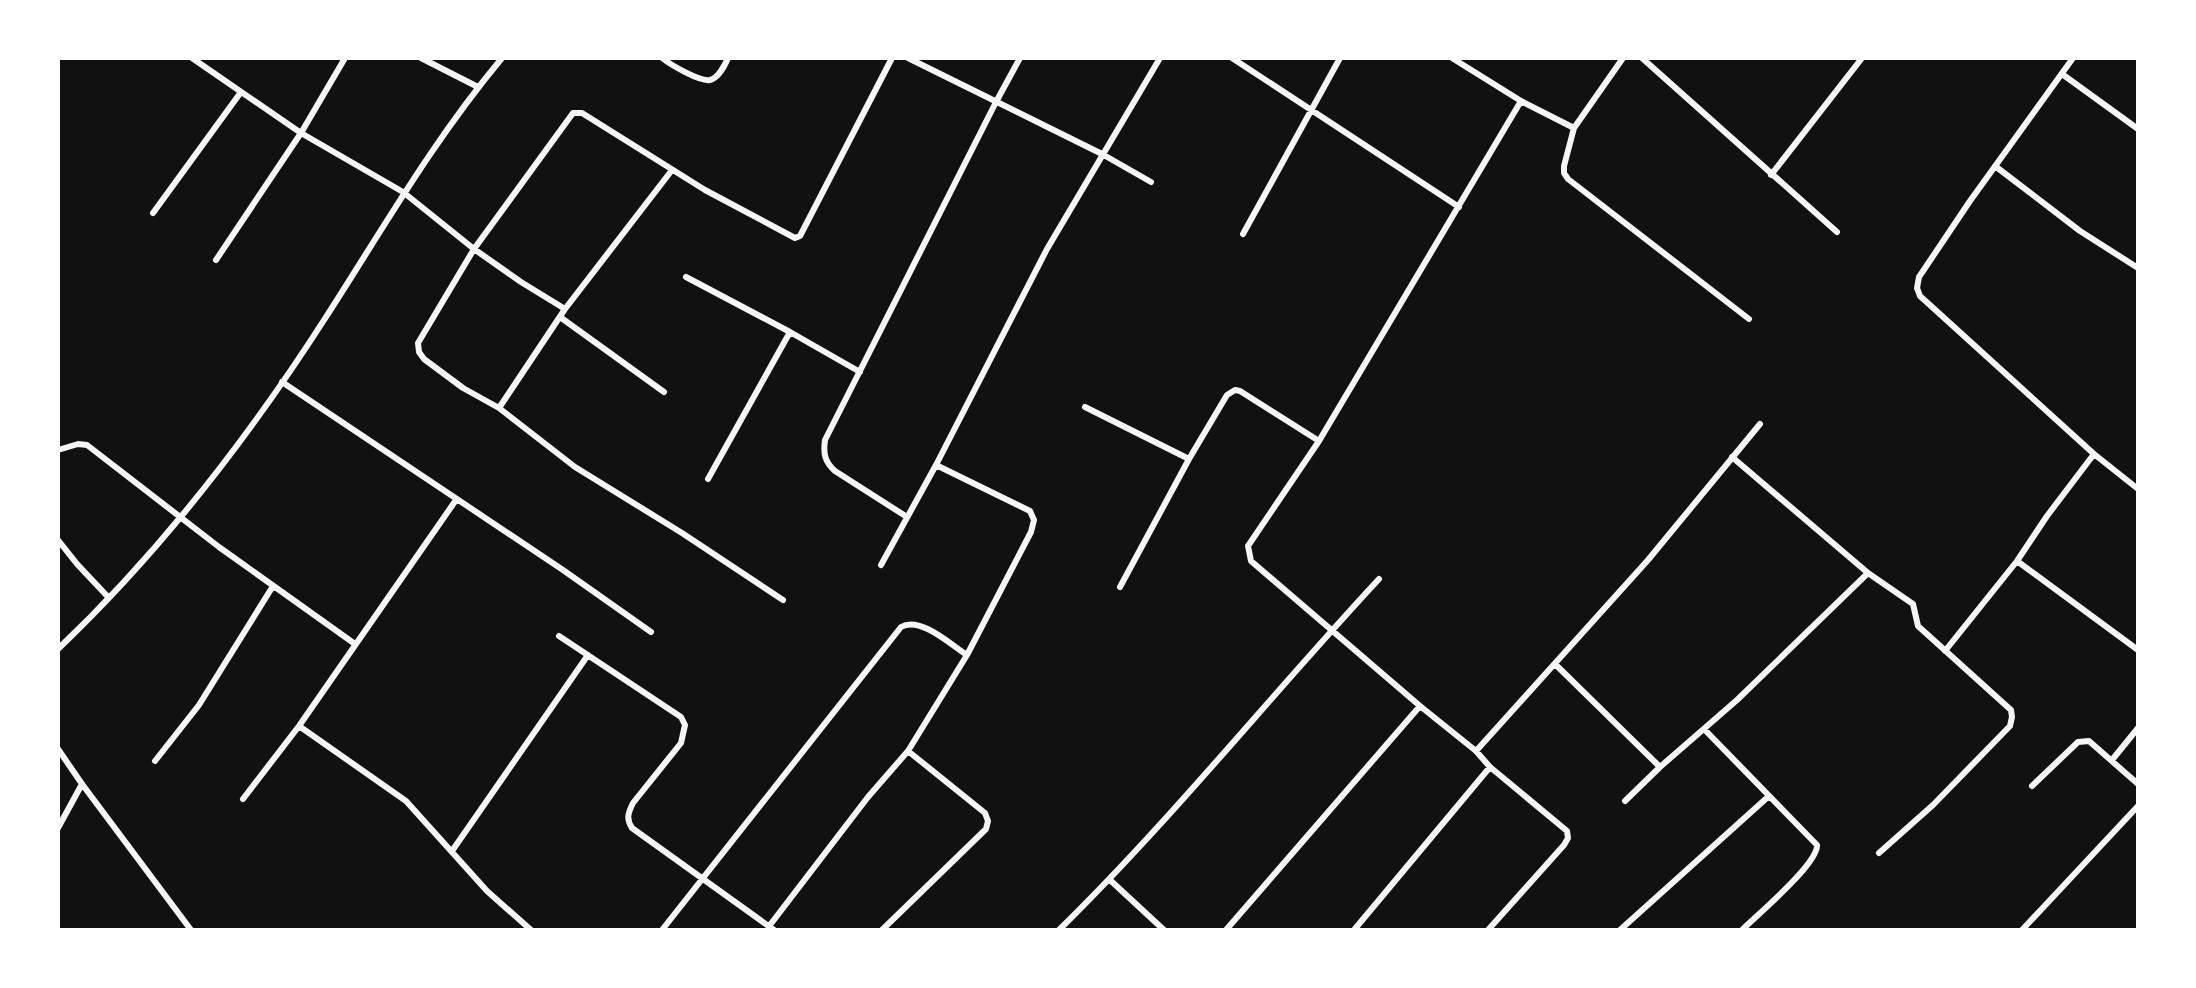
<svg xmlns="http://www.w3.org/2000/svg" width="2196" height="988" font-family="Mulish,sans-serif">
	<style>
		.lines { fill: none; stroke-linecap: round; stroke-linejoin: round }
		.minor { stroke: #f5f5f5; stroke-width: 6 }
	</style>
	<rect width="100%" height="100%" fill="#111"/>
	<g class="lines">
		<!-- minor -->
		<path class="minor" d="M192 58 301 133 216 260
			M345 58 301 133 403 192 474 249 521 282 565 309
			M421 58 478 87
			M662 58C671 65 700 82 710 80 718 78 725 65 728 58
			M908 58 1102 154 1151 182
			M1232 58 1459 207
			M1452 58 1521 101 1574 128
			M1623 58 1574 128 1564 166V173L1568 179 1749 319
			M1642 58 1837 232
			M2073 58 1970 201 1919 277 1917 288 1920 296 2094 454 2138 489
			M2062 74 2138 129
			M1995 166 2080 231 2138 268
			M1771 175 1862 58
			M153 213 241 92
			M1243 234 1340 58
			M686 277 790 332 860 372
			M560 317 664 392
			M282 382 563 570 651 632
			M1085 407 1189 459
			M499 408 565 309 672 170
			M58 450 78 444 87 445 219 547 355 644
			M2094 454 2047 516 2017 561 2138 650
			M708 479 790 332
			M907 517 835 471C825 462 823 454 825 440L996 102 1020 58
			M58 540 77 564 109 598
			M881 565 936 465 1047 249 1160 58
			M1868 573 1913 604 1918 626 2011 710 2012 717 2010 726 1933 805 1879 853
			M1120 587 1189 459 1227 395 1235 390 1240 391 1319 441
			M783 600 682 533 575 467 499 408 463 388 424 359 419 352 418 343 474 249 573 113H582L705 190 795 238 800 236 892 58
			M559 636 681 717 685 725 681 743 633 803C628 813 626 819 632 828L774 930
			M58 649C161 551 249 437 326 317 384 227 433 141 502 58
			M1945 651 2017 561
			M1555 664 1660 767
			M299 726 406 801 487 891 531 930
			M1704 729 1817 845C1818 864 1757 915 1742 930
			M58 749 82 784 191 930
			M1476 751 1420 706 1251 561 1248 546 1319 441 1521 101
			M2112 760 2138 728
			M155 761 199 705 273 586
			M2032 786 2078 742 2089 741 2138 784
			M243 799 299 726 456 500
			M1625 801 1660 767 1737 700 1868 573 1732 457
			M58 828 82 784
			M452 851 588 655
			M1110 880 1164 930
			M770 925 868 797 908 751 967 655 1031 532 1034 520 1030 511 936 465
			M662 930 901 627C920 616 950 644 967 655
			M882 930 986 829 988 821 985 813 908 751
			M1059 930C1172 819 1271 695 1379 579
			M1226 930 1420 706
			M1354 930 1490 767 1476 751 1648 560 1760 424
			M1488 930 1564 845 1568 838 1567 831 1490 767
			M1620 930 1769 796
			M2022 930 2138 806"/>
	</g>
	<!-- border -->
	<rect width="2196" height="988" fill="none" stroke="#ffffff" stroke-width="120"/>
</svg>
